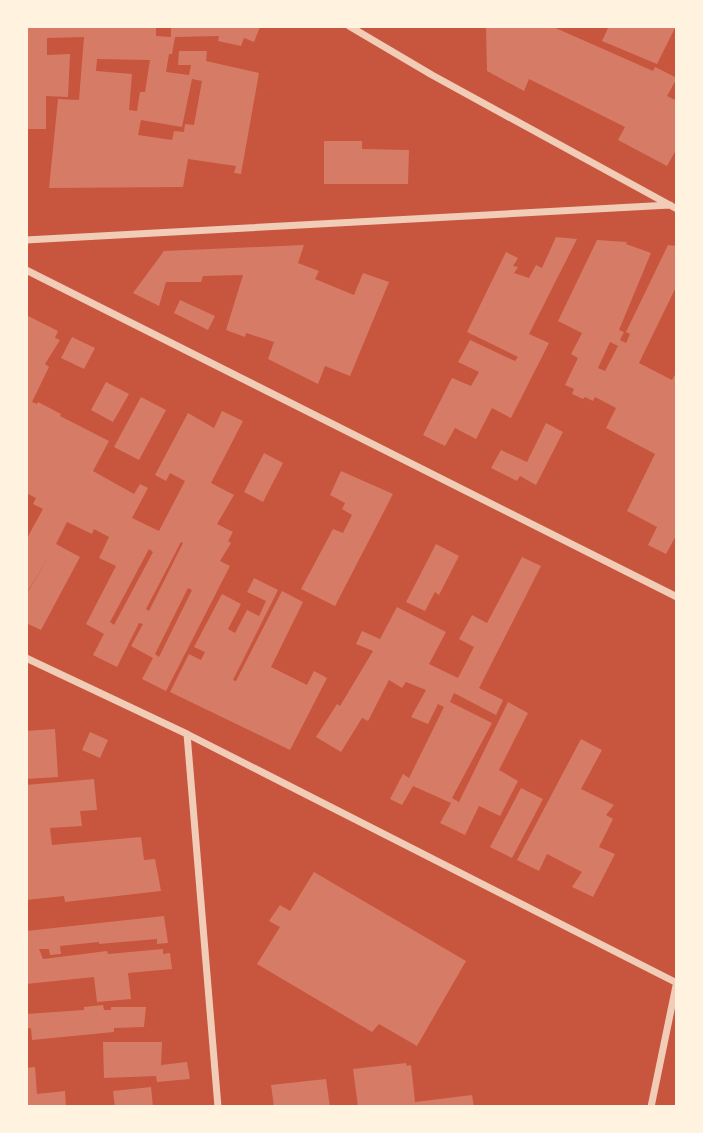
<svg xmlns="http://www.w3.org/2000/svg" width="703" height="1133" font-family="Raleway,sans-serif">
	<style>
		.building { fill: #d67c66; fill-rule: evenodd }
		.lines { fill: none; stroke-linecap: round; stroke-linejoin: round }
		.minor { stroke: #f1ccb7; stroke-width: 7 }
	</style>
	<rect width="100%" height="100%" fill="#c8553d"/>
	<!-- building -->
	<path class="building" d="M26 26H156V36L171 37V26L260 27 254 42 244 38 241 46 218 41 219 36 175 37 172 54H169L166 72 189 75 191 65H178L179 51H207L206 61 259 73 241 174 234 173 236 166 188 159 183 187 49 188 58 99 79 100 84 37 47 38V55L70 54 68 97 46 96V129H26ZM97 59 150 60 145 92H140L137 111 129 110 132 74 96 71ZM192 79 202 81 194 125 185 124 184 132 174 131 172 140 138 135 141 120 182 127Z
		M486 26H551L653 71 655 67 677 78 667 96 677 101V148L667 166 618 140 625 127 529 79 524 91 487 71Z
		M609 26H676L657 64 602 41Z
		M324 141H362V149L409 150 408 184H324Z
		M556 237 577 239 529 334 549 343 511 418 492 408 476 439 455 428 445 446 423 435 452 378 471 386 479 372 458 362 470 340 515 361 518 357 467 332 506 252 518 258 513 266 518 267 514 273 529 278 536 265 542 268Z
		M597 240 627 242 626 244 651 253 619 330 624 332 620 340 626 343 630 334 626 332 668 245 677 246V285L639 363 672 380 677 371V534L666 554 648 545 657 527 627 511 655 454 606 428 616 408 595 397 593 401 585 397 583 399 572 394 574 389 565 385 578 358 571 354 582 333 558 321ZM610 342 618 346 605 371 598 368Z
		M304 245 298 263 319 271 315 279 354 295 363 273 389 282 350 376 325 366 318 384 268 359 274 342 246 333 245 337 226 330 243 275 203 276 201 282H166L159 306 133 293 164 251Z
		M180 300 215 316 208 330 174 313Z
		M26 315 58 331 55 338 60 340 45 364 49 367 32 402 37 404 38 402 61 414 60 416 109 441 93 471 134 494 140 484 148 488 132 518 159 531 185 481 170 473 166 481 155 475 188 413 214 428 222 411 243 421 211 483 234 495 217 524 233 532 228 541 231 543 220 561 230 566 166 691 142 679 153 658 131 646 143 624 139 623 117 667 93 655 104 634 86 624 116 566 99 558 109 537 94 529 92 534 67 522 56 544 80 557 41 630 26 623V595L53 550 26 594V540L43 509 33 504 36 498 26 493ZM181 542 183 543 149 611 146 609ZM149 549 153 552 114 625 110 622ZM188 588 192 590 159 657 155 654Z
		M72 337 95 348 84 369 61 358Z
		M106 382 129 394 113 422 91 410Z
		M141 397 166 410 139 460 114 447Z
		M546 423 563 432 536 485 520 476 517 481 491 468 501 450 527 462Z
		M264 453 283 463 263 502 244 492Z
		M341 471 393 494 335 606 301 589 333 529 343 533 352 515 342 509 345 503 330 495Z
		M436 544 459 556 439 595 435 592 425 611 406 602Z
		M522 557 541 566 479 688 503 700 496 715 454 693 450 702 492 723 452 798 459 802 508 702 528 713 499 770 518 781 500 816 479 806 465 835 440 823 451 803 413 786 402 805 390 799 403 774 409 778 444 707 438 704 428 724 411 717 426 690 406 682 402 688 389 680 368 721 362 718 341 752 316 737 337 704 340 706 373 651 356 644 362 631 380 639 397 607 446 632 429 664 458 678 474 647 459 639 472 615 487 623Z
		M254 578 278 590 233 680 236 681 282 591 303 602 271 667 307 685 314 671 327 678 290 750 170 692 189 654 201 660 205 652 194 647 222 594 241 604 228 629 235 633 247 610 259 616 266 601 247 592Z
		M55 729 58 777 26 779V731Z
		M90 732 108 740 100 758 82 750Z
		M581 739 602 750 581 789 614 805 606 815 613 819 599 847 615 854 593 897 572 887 582 872 547 854 539 871 517 860Z
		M94 779 97 810 80 811 82 826 50 828 52 845 141 837 144 860 155 859 161 891 65 902 64 896 26 900V785Z
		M521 788 543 799 512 858 490 847Z
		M314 872 466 961 417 1046 379 1024 372 1032 257 964 280 927 269 921 280 905 290 911Z
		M164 916 168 943 157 944V939L99 944V942L60 946 61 954 50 955 49 949H39L43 959 107 951 108 954 163 949V954L170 953 172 969 128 973 131 999 97 1002 94 977 26 984V931Z
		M103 1005 104 1010H111V1007H146L144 1027 114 1028V1032L32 1040 31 1028 26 1029V1014L84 1010V1007Z
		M103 1042H162L161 1065 187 1062 190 1079 157 1082 156 1076 104 1078Z
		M406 1063 407 1066 411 1065 415 1102 472 1095 474 1107H358L353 1069Z
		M35 1067 37 1094 65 1091 66 1107H26V1068Z
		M326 1079 330 1107H274L271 1085Z
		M151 1087 153 1107H115L113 1091Z"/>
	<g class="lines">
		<!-- minor -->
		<path class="minor" d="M349 26 432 75 677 209
			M26 240 670 205
			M26 270 677 597
			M26 658 187 734 677 983
			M187 734 218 1107
			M651 1107 677 981"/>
	</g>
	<!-- border -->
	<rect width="703" height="1133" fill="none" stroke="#fff3e0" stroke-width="56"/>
</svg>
